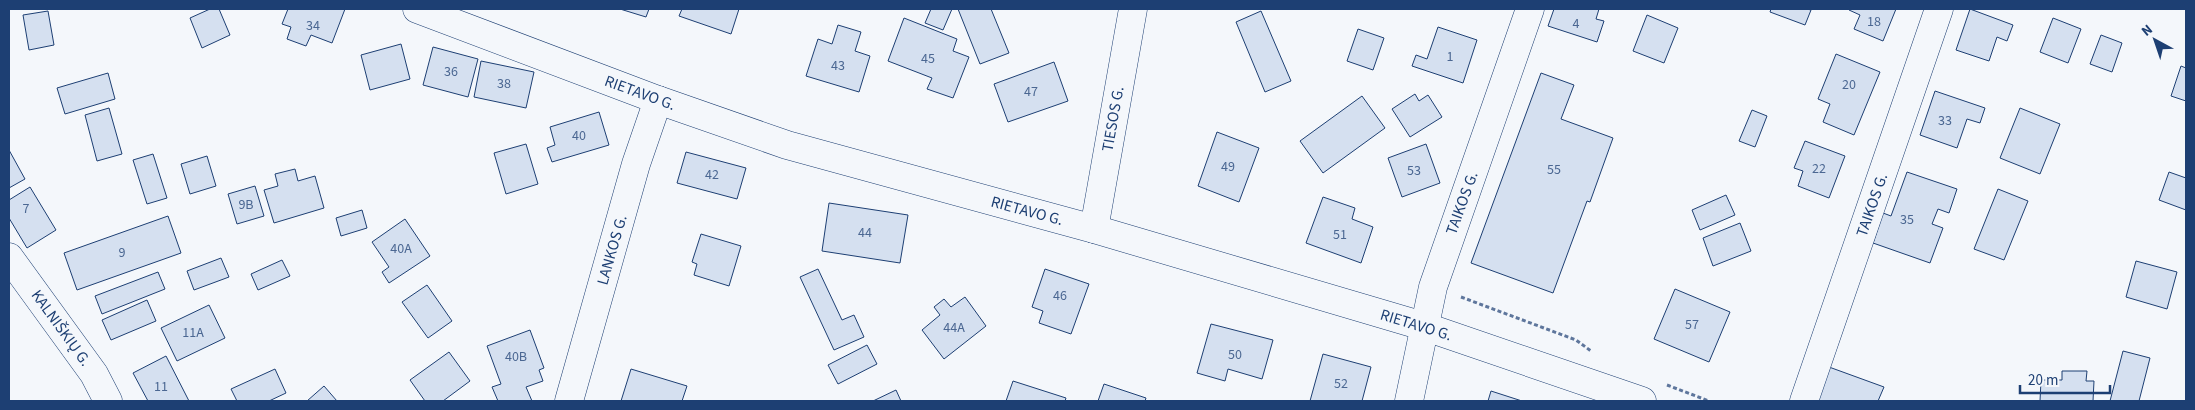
<svg xmlns="http://www.w3.org/2000/svg" width="2195" height="410" font-family="'Source Sans 3',sans-serif">
	<style>
		.building { fill: #d5e0f0; stroke: #1d3f73 }
		.lines { fill: none; stroke-linecap: round; stroke-linejoin: round }
		.minor-casing { stroke: #1d3f73; stroke-width: 29 }
		.major-casing { stroke: #1d3f73; stroke-width: 29 }
		.path { stroke: #5e769c; stroke-width: 3; stroke-dasharray: 4 2.5; stroke-linecap: butt }
		.minor { stroke: #f4f7fb; stroke-width: 28 }
		.major { stroke: #f4f7fb; stroke-width: 28 }
		.labels { text-anchor: middle; dominant-baseline: central; stroke-width: 4; stroke-linejoin: round; paint-order: stroke }
		.number-label { font-size: 14px; fill: #4b6792 }
		.street-label { font-size: 16px; fill: #1d3f73; stroke: #f4f7fb }
	</style>
	<rect width="100%" height="100%" fill="#f4f7fb"/>
	<!-- building -->
	<path class="building" d="M210 9H219L230 35 202 48 190 18Z
		M288 9H345L332 43 311 35 306 46 287 39 291 27 282 24Z
		M620 9H649L646 17Z
		M682 9H739L731 34 679 16Z
		M931 9H952L943 30 925 23Z
		M958 9H991L1009 53 980 64Z
		M1554 9H1599L1596 19 1604 21 1597 42 1548 26Z
		M1771 9H1807L1811 10 1805 25 1770 12Z
		M1849 9H1896L1883 41 1854 29 1860 15 1849 10Z
		M1970 9 2013 25 2007 41 1997 37 1989 61 1956 50Z
		M48 11 54 45 29 50 23 15Z
		M1261 11 1291 81 1265 92 1236 22Z
		M1647 15 1678 28 1664 63 1633 51Z
		M904 18 957 39 953 51 969 57 953 98 927 89 932 78 888 61Z
		M2053 18 2081 29 2068 63 2040 52Z
		M838 25 861 32 855 51 870 56 859 92 806 76 818 39 832 44Z
		M1438 27 1477 40 1463 83 1412 66 1416 55 1427 59Z
		M1358 29 1384 38 1373 70 1347 61Z
		M2101 35 2122 43 2112 72 2090 64Z
		M401 44 410 79 370 90 361 55Z
		M433 47 478 59 468 97 423 85Z
		M1836 54 1880 72 1854 135 1823 122 1830 104 1818 99Z
		M481 61 534 72 526 108 474 97Z
		M1054 62 1068 101 1008 122 994 84Z
		M2181 66 2186 68V101L2171 96Z
		M108 73 115 99 65 114 57 88Z
		M1541 73 1574 85 1561 119 1613 138 1590 202 1587 201 1553 293 1471 263Z
		M1935 91 1985 108 1980 123 1967 119 1957 148 1920 135Z
		M1415 94 1419 101 1428 95 1442 117 1410 137 1392 109Z
		M1362 96 1385 128 1323 173 1300 141Z
		M109 108 122 154 97 161 85 115Z
		M2020 108 2060 124 2040 174 2000 158Z
		M1752 110 1767 116 1755 147 1739 141Z
		M599 112 609 145 552 162 547 148 555 145 550 127Z
		M1217 132 1259 148 1239 202 1198 186Z
		M1805 141 1845 156 1829 198 1798 186 1803 171 1794 168Z
		M526 144 538 184 506 194 494 153Z
		M1426 144 1440 183 1402 197 1388 158Z
		M9 150 25 179 9 188Z
		M686 152 746 168 737 199 677 183Z
		M153 154 167 198 147 204 133 160Z
		M207 156 216 186 190 194 181 164Z
		M295 169 298 181 315 176 324 208 274 223 264 190 278 186 275 174Z
		M1907 172 1957 189 1949 213 1938 209 1932 224 1943 228 1930 263 1873 243 1883 213 1891 216Z
		M2169 172 2186 178V210L2159 200Z
		M255 186 264 216 237 224 228 194Z
		M30 187 56 230 27 248 9 218V200Z
		M1998 189 2028 201 2004 260 1974 249Z
		M1726 195 1735 215 1700 230 1692 210Z
		M1323 197 1355 208 1352 219 1373 227 1361 263 1306 243Z
		M829 203 908 215 900 263 822 251Z
		M362 210 367 228 341 236 336 218Z
		M168 216 181 253 77 290 64 253Z
		M405 219 430 256 389 283 382 272 389 267 372 242Z
		M1740 223 1751 251 1713 266 1703 238Z
		M701 234 741 246 729 286 694 275 697 264 692 262Z
		M221 258 229 277 194 290 187 271Z
		M282 260 290 276 258 290 251 274Z
		M2136 261 2177 272 2167 309 2126 297Z
		M818 269 842 320 854 315 864 337 834 350 800 277Z
		M1045 269 1089 284 1071 334 1039 323 1043 311 1032 307Z
		M158 272 165 289 102 314 95 296Z
		M427 285 452 321 428 338 402 302Z
		M1675 289 1730 312 1709 362 1654 339Z
		M965 297 986 326 944 359 922 330 940 315 934 307 944 299 951 307Z
		M147 300 156 321 111 340 102 320Z
		M209 305 225 338 177 361 161 328Z
		M1211 324 1273 340 1262 379 1228 369 1225 381 1197 373Z
		M530 330 544 368 539 370 543 381 526 387 532 401H498L492 387 501 384 487 346Z
		M867 345 877 364 838 384 828 365Z
		M2123 351 2150 358 2139 401H2110Z
		M449 352 470 381 443 401H425L410 380Z
		M1323 354 1371 367 1362 401H1310Z
		M166 356 189 401H148L133 373Z
		M1829 367 1884 387 1878 401H1817Z
		M275 369 286 393 269 401H237L231 389Z
		M631 369 687 386 682 401H621Z
		M2062 371H2087L2086 381H2094L2093 401H2040L2041 380H2062Z
		M1013 381 1066 398 1065 401H1006Z
		M1104 384 1146 398 1145 401H1098Z
		M324 386 337 401H307Z
		M896 390 901 401H873Z
		M1491 391 1522 401H1488Z"/>
	<g class="lines">
		<defs>
			<path id="minor" d="M1094 229 1133 9
				M9 257 94 374 108 401
				M569 401 636 164 658 100
				M1409 401 1433 287 1530 9
				M1804 401 1939 9"/>
			<path id="major" d="M417 9 658 100 787 145 1094 229 1423 326 1642 401"/>
		</defs>
		<!-- minor casing -->
		<use href="#minor" class="minor-casing"/>
		<!-- major casing -->
		<use href="#major" class="major-casing"/>
		<!-- path -->
		<path class="path" d="M1461 297 1576 340 1591 351
			M1667 385 1709 401"/>
		<!-- minor -->
		<use href="#minor" class="minor"/>
		<!-- major -->
		<use href="#major" class="major"/>
	</g>
	<g class="labels">
		<!-- number labels -->
		<g class="number-label">
			<text x="1874" y="22">18</text>
			<text x="1576" y="24">4</text>
			<text x="313" y="26">34</text>
			<text x="1450" y="57">1</text>
			<text x="928" y="59">45</text>
			<text x="838" y="66">43</text>
			<text x="451" y="72">36</text>
			<text x="504" y="84">38</text>
			<text x="1849" y="85">20</text>
			<text x="1031" y="92">47</text>
			<text x="1945" y="121">33</text>
			<text x="579" y="136">40</text>
			<text x="1228" y="167">49</text>
			<text x="1819" y="169">22</text>
			<text x="1554" y="170">55</text>
			<text x="1414" y="171">53</text>
			<text x="712" y="175">42</text>
			<text x="246" y="205">9B</text>
			<text x="26" y="209">7</text>
			<text x="1907" y="220">35</text>
			<text x="865" y="233">44</text>
			<text x="1340" y="235">51</text>
			<text x="401" y="249">40A</text>
			<text x="122" y="253">9</text>
			<text x="1060" y="296">46</text>
			<text x="1692" y="325">57</text>
			<text x="954" y="328">44A</text>
			<text x="193" y="333">11A</text>
			<text x="1235" y="355">50</text>
			<text x="516" y="357">40B</text>
			<text x="1341" y="384">52</text>
			<text x="161" y="387">11</text>
		</g>
		<!-- street labels -->
		<g class="street-label">
			<text transform="translate(640 93) rotate(20)">RIETAVO G.</text>
			<text transform="translate(1113 119) rotate(-80)">TIESOS G.</text>
			<text transform="translate(1462 203) rotate(-70)">TAIKOS G.</text>
			<text transform="translate(1872 205) rotate(-71)">TAIKOS G.</text>
			<text transform="translate(1027 211) rotate(15)">RIETAVO G.</text>
			<text transform="translate(612 250) rotate(-74)">LANKOS G.</text>
			<text transform="translate(1416 325) rotate(17)">RIETAVO G.</text>
			<text transform="translate(61 328) rotate(54)">KALNIŠKIŲ G.</text>
		</g>
	</g>
	<!-- border -->
	<rect width="2195" height="410" fill="none" stroke="#1d3f73" stroke-width="20"/>
	<!-- north arrow -->
	<g transform="translate(2155 40) rotate(320)" stroke="#f4f7fb" stroke-width="4" paint-order="stroke">
	<path d="M0-4L9 19L0 12L-9 19Z" fill="#1d3f73"/>
	<text y="-8" font-size="14" font-weight="bold" text-anchor="middle" fill="#1d3f73">N</text>
	</g>
	<!-- scale -->
	<path d="M2020 385v8h90v-8" fill="none" stroke="#1d3f73" stroke-width="2.5"/>
	<text x="2028" y="385" font-size="15" fill="#1d3f73" stroke="#f4f7fb" stroke-width="4" paint-order="stroke">20 m</text>
</svg>
